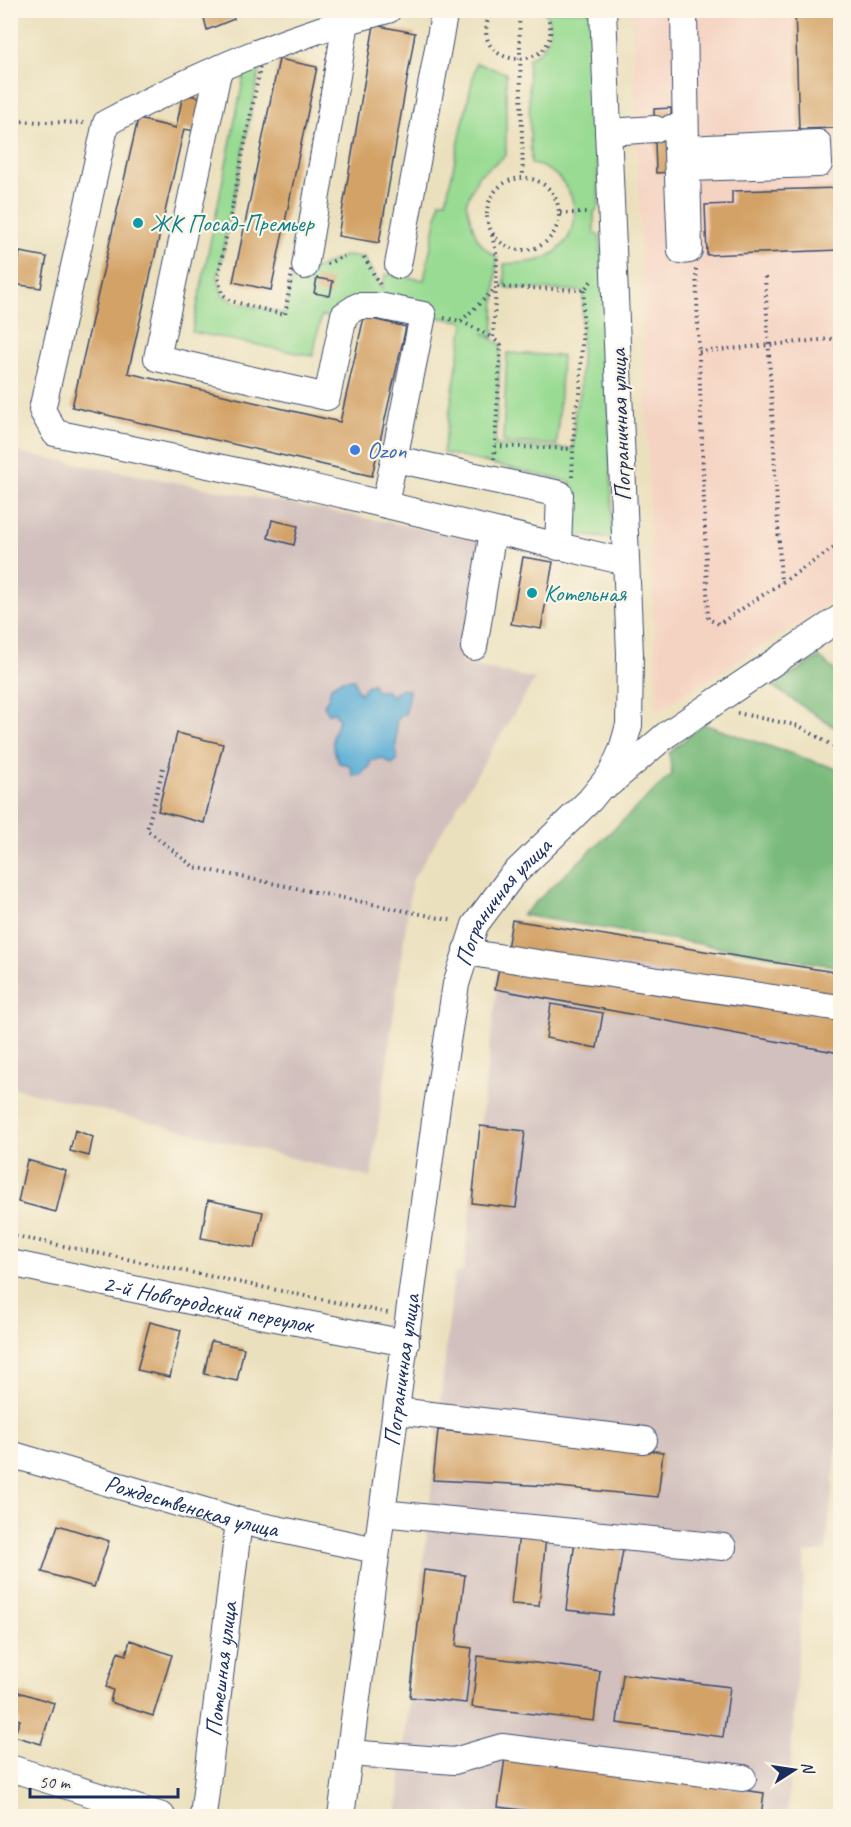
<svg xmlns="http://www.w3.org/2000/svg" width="851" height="1827" font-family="Caveat,sans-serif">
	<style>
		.built { fill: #f5d3c2 }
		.industrial { fill: #d1c0bd }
		.green { fill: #99db93; stroke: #5a8578; stroke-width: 1.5 }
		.forest { fill: #7abb7d; stroke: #4a756e; stroke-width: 1.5 }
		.water { fill: #5baed6; stroke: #3b6e9a; stroke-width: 1.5 }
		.building { fill: #d3a266 }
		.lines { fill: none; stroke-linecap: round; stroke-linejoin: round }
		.minor-casing { stroke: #3a4a6c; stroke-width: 28 }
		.path { stroke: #3a4a6c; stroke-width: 4; stroke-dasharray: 1.5 4.5; stroke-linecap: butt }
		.minor { stroke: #fff; stroke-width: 26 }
		.culture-dot { fill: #0f9aa8; stroke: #fcf5e5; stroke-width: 2 }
		.shop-dot { fill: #3f7fe0; stroke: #fcf5e5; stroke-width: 2 }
		.labels { text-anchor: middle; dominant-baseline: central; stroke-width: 4.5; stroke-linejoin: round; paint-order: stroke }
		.culture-label { font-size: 24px; fill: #0d838f; stroke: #fcf5e5; text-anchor: start }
		.street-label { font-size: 24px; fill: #1b2f5e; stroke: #fcf5e5 }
		.shop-label { font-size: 24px; fill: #366cbe; stroke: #fcf5e5; text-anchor: start }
	</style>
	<rect width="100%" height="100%" fill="#fcf5e5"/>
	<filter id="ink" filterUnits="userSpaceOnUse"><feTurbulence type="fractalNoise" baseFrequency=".0167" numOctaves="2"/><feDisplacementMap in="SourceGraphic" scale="12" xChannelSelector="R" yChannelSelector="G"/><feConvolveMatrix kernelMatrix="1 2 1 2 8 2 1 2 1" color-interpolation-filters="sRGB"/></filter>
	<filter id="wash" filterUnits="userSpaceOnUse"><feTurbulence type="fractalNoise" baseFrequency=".008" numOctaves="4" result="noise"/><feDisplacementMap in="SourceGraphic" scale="24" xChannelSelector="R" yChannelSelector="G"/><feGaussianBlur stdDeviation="1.35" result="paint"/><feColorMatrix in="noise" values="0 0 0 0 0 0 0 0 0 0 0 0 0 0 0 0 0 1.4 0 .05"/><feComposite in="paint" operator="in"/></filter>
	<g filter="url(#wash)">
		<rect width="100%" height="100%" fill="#ebe0bd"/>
		<!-- built -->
		<path class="built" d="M632 11H840V597L657 711Z"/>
		<!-- industrial -->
		<path class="industrial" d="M10 451 481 540 461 664 535 679 412 881 371 1178 11 1087Z
			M512 920 840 973V1409L826 1552H805L787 1816H397L454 1273 463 1272 496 995Z"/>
		<!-- green -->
		<path class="green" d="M545 11H592L599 206 594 213V232L600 237 605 299 613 539 570 534 571 482 443 453 464 323 461 321 423 315 335 318 321 316 313 356 192 332 245 71 261 63 218 277 222 294 231 301 285 314 291 280 344 256 364 257 382 289 385 274 424 280 440 201H446L476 63 506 73V155L478 176 466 203C473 226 474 245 497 257L493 338 483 333 501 345 495 445 573 449 575 409 580 395 583 291 505 288 504 264C518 263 537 263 549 256 592 233 577 171 531 164L528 59C548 49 555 31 545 11Z
			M507 353 562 356 557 445 503 442Z"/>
		<!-- forest -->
		<path class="forest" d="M819 657 840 675V731L772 686Z
			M703 724 840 770V967L522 915 672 774 669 753Z"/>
		<!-- water -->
		<path class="water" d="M354 679 356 688 360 694 366 686 373 684 376 691 385 690 392 696 400 689 409 690 406 712 396 721C398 735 394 746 397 760L392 764 382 758 370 761V766L360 775 353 776 350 765 339 763C332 746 329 738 339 721L335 712 328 713 324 705 329 697 331 686 341 680Z"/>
		<g id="blocks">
			<!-- building -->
			<path class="building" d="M202 10H232L234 19 207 30Z
				M795 10H840V128L799 129Z
				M374 25 415 33 379 243 338 236Z
				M279 59 317 67 271 290 233 282Z
				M183 94 208 99 201 132 184 129 128 373 340 422 364 317 406 327 372 476 72 407 138 119 176 128Z
				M671 108 673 172 656 173 654 109Z
				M840 188V250L707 255 705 205 732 204V191Z
				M20 252 47 257 41 288 13 284Z
				M317 278 333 281 330 296 314 293Z
				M272 520 298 526 294 545 268 538Z
				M523 557 553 562 541 629 511 624Z
				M177 733 223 744 204 823 158 811Z
				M512 920 840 973V999L507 948Z
				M500 962 840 1017V1053L495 989Z
				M551 1004 603 1013 597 1048 546 1038Z
				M480 1126 525 1131 516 1208 472 1203Z
				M75 1130 93 1137 89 1156 70 1151Z
				M27 1160 66 1171 56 1212 18 1202Z
				M208 1200 263 1212 255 1248 201 1238Z
				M150 1322 181 1330 170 1377 137 1370Z
				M211 1341 244 1348 237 1381 204 1374Z
				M438 1430 663 1452 658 1497 549 1486 433 1480Z
				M58 1525 109 1541 94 1587 42 1572Z
				M519 1534 546 1537 539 1606 511 1604Z
				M575 1541 624 1544 612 1615 566 1610Z
				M424 1570 465 1575 456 1646 472 1648 466 1703 410 1697Z
				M130 1640 172 1655 153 1716 110 1702 113 1690 106 1687 118 1652 126 1655Z
				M478 1656 600 1671 594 1721 472 1707Z
				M623 1674 730 1687 723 1737 617 1723Z
				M12 1690 54 1703 41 1744 14 1736 20 1720 10 1717Z
				M505 1758 764 1793 761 1816H570L498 1807Z"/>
		</g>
	</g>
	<g filter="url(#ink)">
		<use href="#blocks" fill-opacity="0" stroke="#3a4a6c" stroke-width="1.5"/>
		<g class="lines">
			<defs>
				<g id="minor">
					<path d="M388 10C289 35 196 75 106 123L42 410 55 433 294 483 626 562"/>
					<path d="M219 68 157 358 327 397 344 315 358 306H379L423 315 385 504"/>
					<path d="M671 128H676L681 251 689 250 687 168 819 164 818 143 686 149 684 10"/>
					<path d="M608 132 655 129"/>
					<path d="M398 265 445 10"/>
					<path d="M305 266 346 22"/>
					<path d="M395 459 560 494 558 547"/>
					<path d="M474 647 493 531"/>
					<path d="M609 784 666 735 840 618"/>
					<path d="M466 950 484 955 840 1008"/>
					<path id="s1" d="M10 1263 219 1307 406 1343"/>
					<path d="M397 1411 644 1440"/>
					<path id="s2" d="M10 1454 239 1521 376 1550"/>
					<path d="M382 1513 723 1547"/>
					<path d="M349 1753 454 1761 502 1747 743 1778"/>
					<path d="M10 1768 162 1816"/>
					<path id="s3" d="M203 1816 239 1521"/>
					<path id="s4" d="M341 1816 437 1106 456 984 475 925 511 877 590 800 611 774 622 750 629 725 630 654 603 10"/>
				</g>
			</defs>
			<!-- minor casing -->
			<use href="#minor" class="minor-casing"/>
			<!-- path -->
			<path class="path" d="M492 10C459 73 576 77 545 10
				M519 10 523 178
				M330 40 285 315 231 301 222 294 218 277 261 63Z
				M10 121 85 123
				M487 214a36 36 0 1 1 72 0a36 36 0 1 1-72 0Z
				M560 213H590
				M492 235 497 257 496 287 584 290 593 279
				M364 257 380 285
				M327 264 344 256
				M696 269 708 619 719 624 840 544
				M765 277 781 583
				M444 318 461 321 493 338
				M461 321 496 288
				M836 339 840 402
				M699 352 840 338
				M495 446 573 449
				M494 459 501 345 493 338 496 287
				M572 477 575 409 580 395 584 290
				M737 713 799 726 840 750
				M163 768 147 830 194 867 454 921
				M10 1235 388 1313"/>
			<!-- minor -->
			<use href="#minor" class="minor"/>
		</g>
	</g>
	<!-- markers -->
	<g class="culture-dot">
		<circle cx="138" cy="223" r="6"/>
		<circle cx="532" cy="593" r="6"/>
	</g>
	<circle class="shop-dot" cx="355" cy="450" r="6"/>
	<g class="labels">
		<!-- culture labels -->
		<g class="culture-label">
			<text x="150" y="223">ЖК Посад-Премьер</text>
			<text x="544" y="593">Котельная</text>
		</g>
		<!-- street labels -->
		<g class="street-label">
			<text transform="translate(620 425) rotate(-92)">Пограничная улица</text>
			<text stroke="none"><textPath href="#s4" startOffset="936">Пограничная улица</textPath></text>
			<text stroke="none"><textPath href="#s1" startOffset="202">2-й Новгородский переулок</textPath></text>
			<text stroke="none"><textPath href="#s4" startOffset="450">Пограничная улица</textPath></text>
			<text stroke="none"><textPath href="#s2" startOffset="189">Рождественская улица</textPath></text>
			<text stroke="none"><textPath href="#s3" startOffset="148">Потешная улица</textPath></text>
		</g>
		<!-- shop labels -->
		<g class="shop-label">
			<text x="367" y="450">Ozon</text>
		</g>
	</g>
	<!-- margin -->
	<rect width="851" height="1827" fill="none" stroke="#fcf5e5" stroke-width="36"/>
	<!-- north arrow -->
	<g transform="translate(794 1770) rotate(78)" stroke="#fcf5e5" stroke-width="4.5" paint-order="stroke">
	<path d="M0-4.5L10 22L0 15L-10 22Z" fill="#1b2f5e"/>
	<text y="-9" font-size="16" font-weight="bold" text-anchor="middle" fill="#1b2f5e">N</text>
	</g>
	<!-- scale -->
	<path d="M30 1788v9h148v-9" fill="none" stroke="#1b2f5e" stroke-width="3"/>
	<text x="39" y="1788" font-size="18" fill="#1b2f5e" stroke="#fcf5e5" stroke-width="4.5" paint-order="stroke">50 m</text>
</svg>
